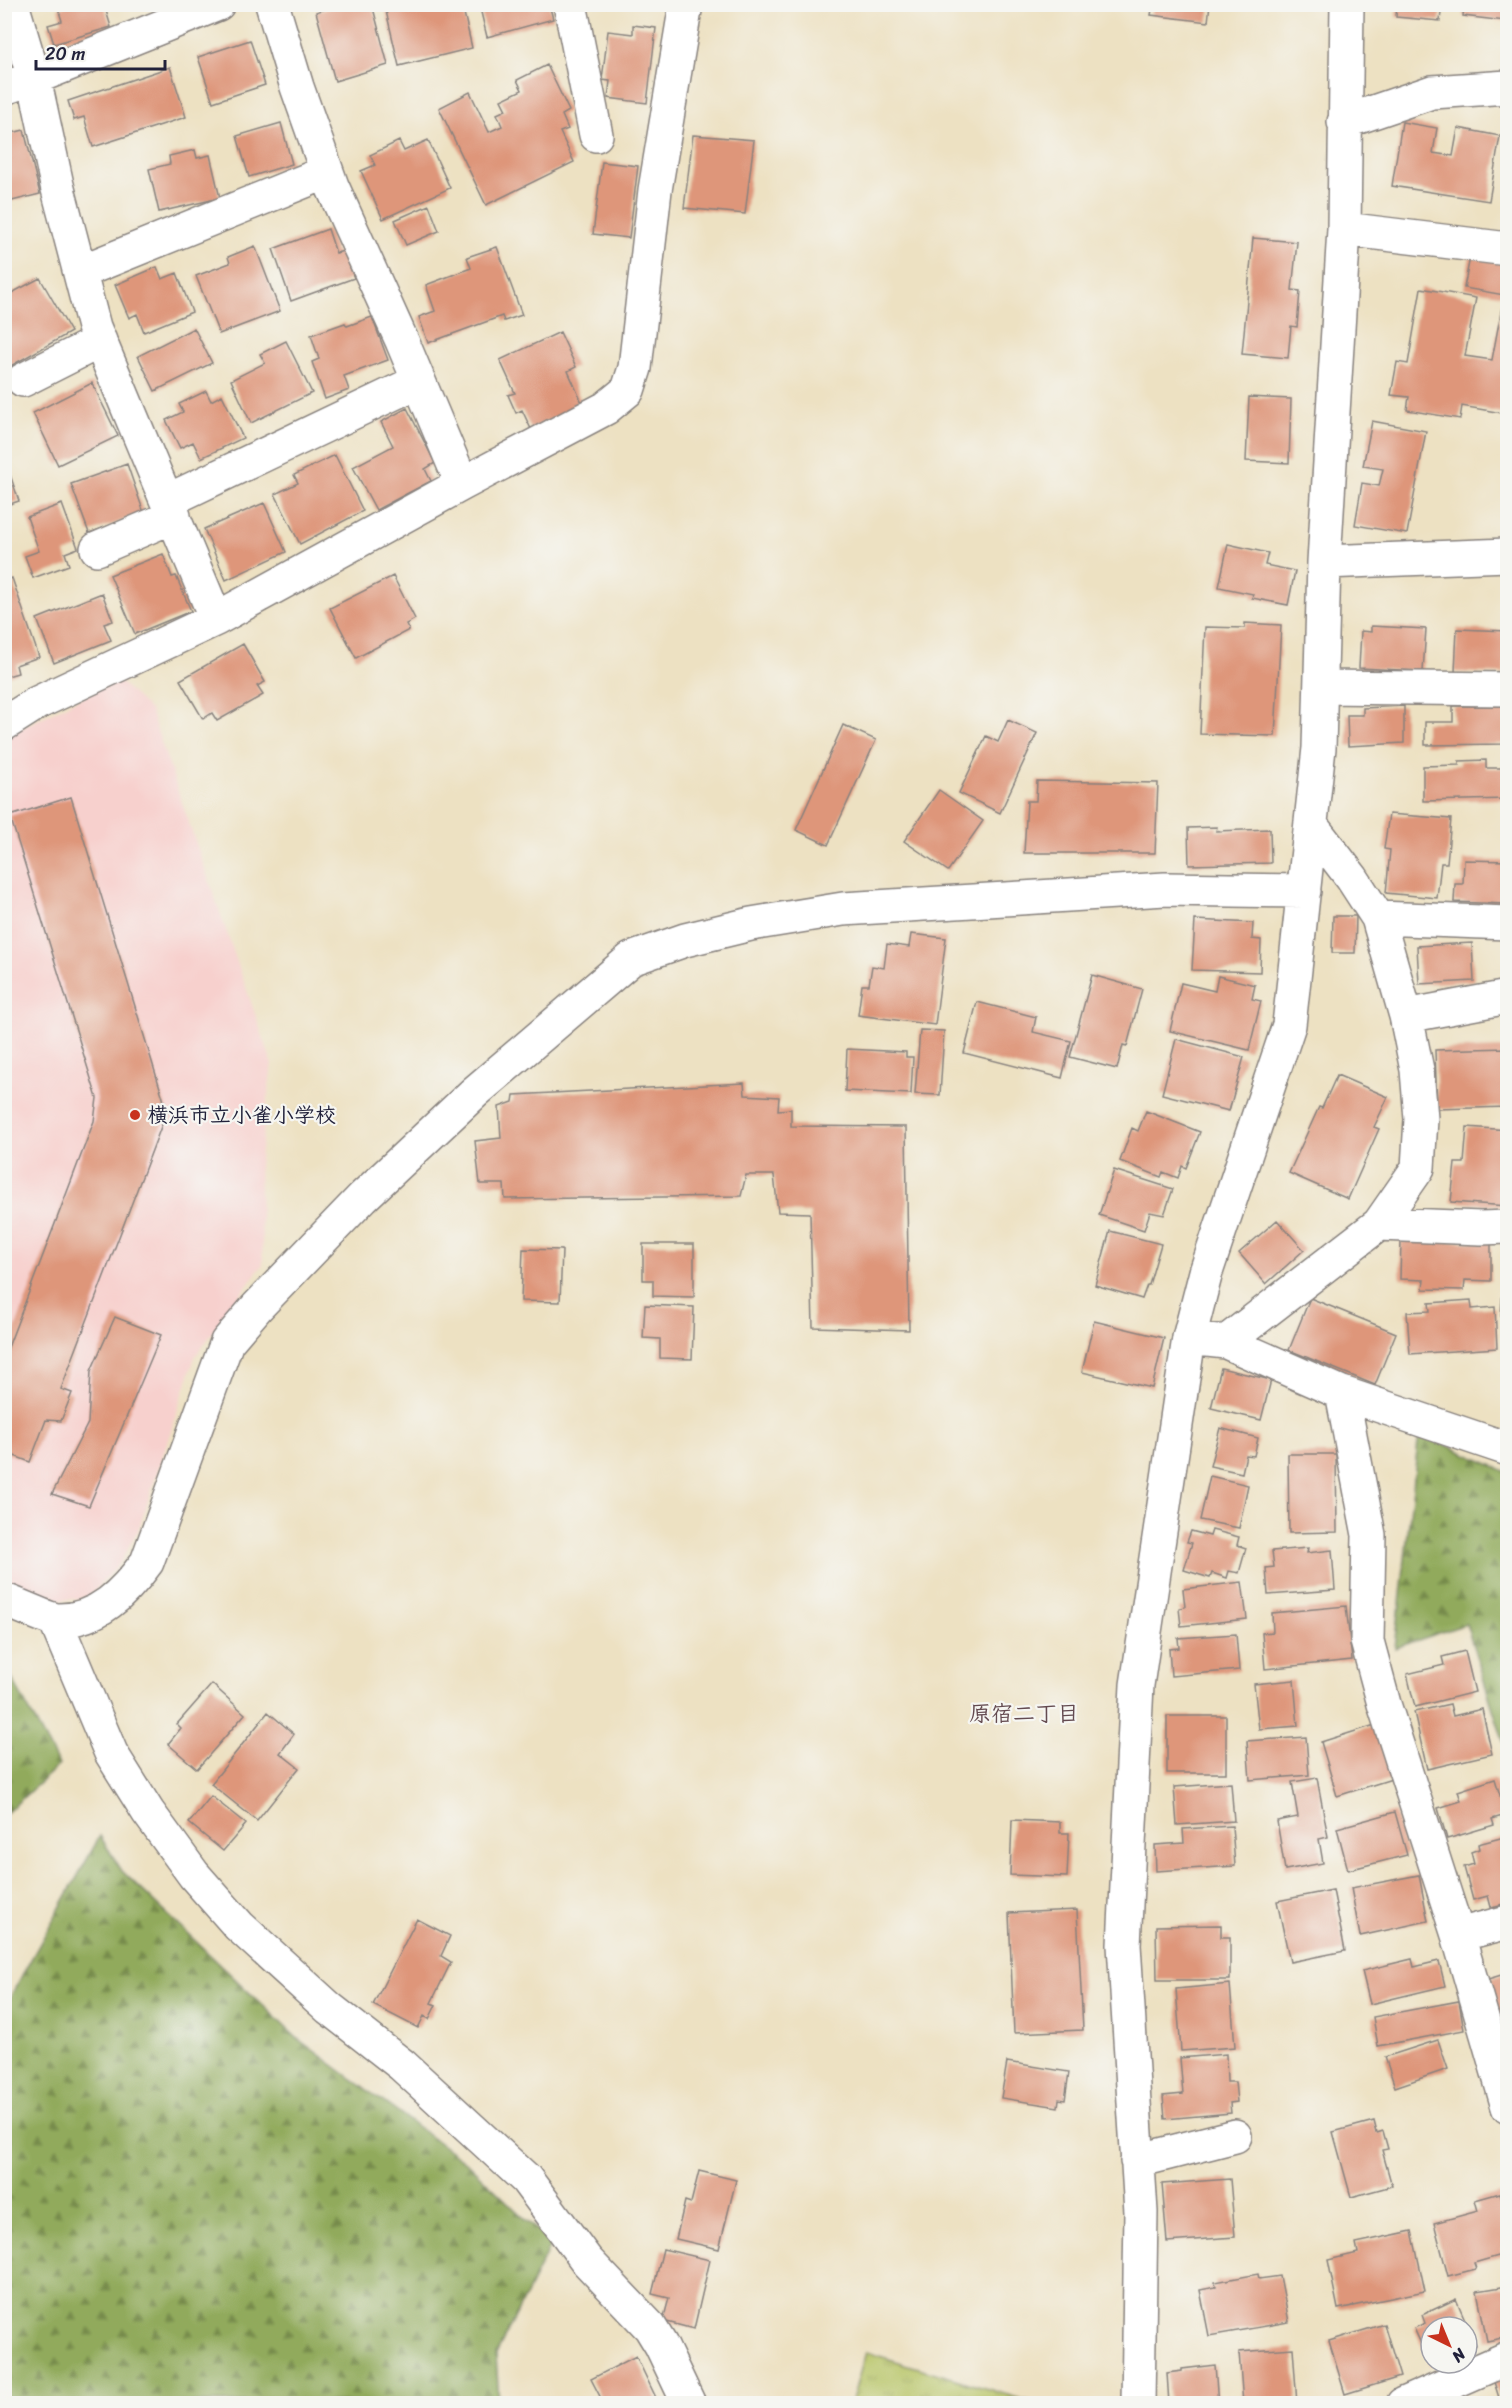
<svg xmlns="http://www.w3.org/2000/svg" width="1512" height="2408" font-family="Sriracha,'Klee One',sans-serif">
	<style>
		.built { fill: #f7d0cd }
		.grass { fill: url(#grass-tufts); stroke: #6c7350; stroke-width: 1.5 }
		.forest { fill: url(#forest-firs); stroke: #5a664b; stroke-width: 1.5 }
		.building { fill: #de967a }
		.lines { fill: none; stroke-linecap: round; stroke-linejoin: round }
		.minor-casing { stroke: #88827e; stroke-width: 36 }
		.minor { stroke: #fff; stroke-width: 33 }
		.poi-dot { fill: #c8321e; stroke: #f6f6f2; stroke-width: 2 }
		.labels { text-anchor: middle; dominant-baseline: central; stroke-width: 4.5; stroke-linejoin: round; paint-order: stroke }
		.poi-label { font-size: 21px; font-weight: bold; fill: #22223b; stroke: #f6f6f2; text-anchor: start }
		.neighbourhood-label { font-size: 22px; font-weight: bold; fill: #644b51; stroke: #f6f6f2 }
	</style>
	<defs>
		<pattern id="grass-tufts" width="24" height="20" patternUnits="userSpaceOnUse" patternTransform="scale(1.5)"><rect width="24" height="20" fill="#b7c466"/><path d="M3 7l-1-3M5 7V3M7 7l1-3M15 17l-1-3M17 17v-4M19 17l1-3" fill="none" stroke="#9da859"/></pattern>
		<pattern id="forest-firs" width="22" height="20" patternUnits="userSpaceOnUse" patternTransform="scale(1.5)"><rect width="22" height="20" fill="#91aa5b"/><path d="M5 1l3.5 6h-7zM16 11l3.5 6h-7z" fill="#768a4c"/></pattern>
	</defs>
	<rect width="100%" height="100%" fill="#f6f6f2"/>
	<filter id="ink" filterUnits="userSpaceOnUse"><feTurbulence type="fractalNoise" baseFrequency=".0167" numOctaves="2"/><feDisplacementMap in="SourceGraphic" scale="12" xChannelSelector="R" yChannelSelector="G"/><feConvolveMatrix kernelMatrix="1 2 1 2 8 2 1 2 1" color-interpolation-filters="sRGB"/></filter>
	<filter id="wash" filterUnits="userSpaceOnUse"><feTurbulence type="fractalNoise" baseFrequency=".008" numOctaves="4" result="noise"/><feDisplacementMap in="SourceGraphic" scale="24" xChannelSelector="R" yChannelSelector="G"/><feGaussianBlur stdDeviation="1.35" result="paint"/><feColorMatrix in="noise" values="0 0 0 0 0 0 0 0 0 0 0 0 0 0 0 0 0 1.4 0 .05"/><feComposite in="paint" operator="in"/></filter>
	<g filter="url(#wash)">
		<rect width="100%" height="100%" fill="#ede1c2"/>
		<!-- built -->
		<path class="built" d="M117 679 150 710 272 1063 259 1166 263 1264 195 1357 139 1528 120 1563 88 1598 58 1600 5 1581 4 737Z"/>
		<!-- grass -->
		<path class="grass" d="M866 2352 1034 2403H851Z"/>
		<!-- forest -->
		<path class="forest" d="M1419 1433 1507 1472V1753L1466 1624 1395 1648Z
			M4 1664 59 1765 5 1814H4Z
			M100 1836 122 1871 298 2039 469 2165 551 2244 496 2355 499 2403H5V2006Z"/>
		<g id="blocks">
			<!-- building -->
			<path class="building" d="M73 4H104L111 27 54 44 48 25 62 21 58 8Z
				M341 4H372L388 65 335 81 316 12Z
				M391 4H462L472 48 399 66 386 11 392 10Z
				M479 4H549L553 19 487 37Z
				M1153 4H1210L1208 22 1151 15Z
				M1397 4H1442L1440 21 1396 17Z
				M1464 5H1506L1505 21 1463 16Z
				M633 25 656 28 647 103 608 98 610 81 602 80 608 31 633 34Z
				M250 40 265 85 213 102 198 57Z
				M547 65 569 111 562 115 568 129 560 132 574 162 486 205 439 108 470 92 489 132 502 126 497 114 506 110 501 100 522 90 517 80Z
				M170 67 186 117 93 147 84 117 74 120 68 101Z
				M1402 122 1437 128 1433 153 1453 156 1458 128 1500 136 1489 201 1392 186Z
				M281 123 292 164 249 177 237 136Z
				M24 130 40 194 4 203V135Z
				M693 135 754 140 745 214 684 208Z
				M428 140 450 188 383 219 361 171 375 165 370 155 399 141 404 151Z
				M195 150 197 158 210 155 220 198 159 212 149 169 170 164 169 156Z
				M602 162 638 166 629 238 593 234Z
				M429 205 439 231 406 245 395 220Z
				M328 229 336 253 344 251 354 278 291 301 273 249Z
				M1253 238 1297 242 1292 290 1300 291 1297 327 1291 326 1288 358 1242 354Z
				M255 246 280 311 219 334 196 276 230 263 228 257Z
				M497 247 522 315 504 321 502 316 428 343 419 317 435 311 426 285 471 268 467 257Z
				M1470 257 1508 264 1504 295 1464 288Z
				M157 267 162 279 177 273 192 312 144 332 137 314 129 318 115 285Z
				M40 278 71 332 7 368 4 363V297Z
				M1421 288 1476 298 1465 356 1492 360 1503 301 1508 302V414L1462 406 1460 419 1407 410 1409 397 1391 395 1397 362 1408 364Z
				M372 317 388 360 344 376 349 390 325 399 312 362 319 359 311 335 345 323 347 326Z
				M194 328 212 363 155 391 138 356Z
				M560 332 576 367 568 371 583 405 531 429 522 410 516 413 508 395 515 393 500 360Z
				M286 341 312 393 251 423 231 380 265 363 260 354Z
				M92 383 118 436 58 465 33 413Z
				M206 391 211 401 222 395 243 438 201 458 193 442 180 448 166 420 183 412 179 404Z
				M1249 397 1291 399 1289 463 1246 461Z
				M407 408 435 463 425 469 431 481 376 510 353 467 393 446 381 422Z
				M1372 421 1426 431 1407 534 1355 525 1362 483 1379 486 1383 469 1363 466Z
				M335 455 363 511 300 544 275 494 298 483 294 475Z
				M4 457 19 501 4 506Z
				M127 464 144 513 89 533 71 484Z
				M264 503 286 552 226 580 204 529Z
				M62 504 78 548 65 553 69 565 33 578 25 556 39 551 27 517Z
				M1228 544 1268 553 1265 565 1295 571 1288 605 1252 598 1253 594 1219 587Z
				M163 554 172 577 176 576 191 611 135 634 110 575Z
				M393 576 415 619 406 624 409 630 356 658 330 608Z
				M12 578 39 657 16 665 18 673 4 677V581Z
				M102 593 113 621 104 624 111 640 54 663 37 619Z
				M1245 623 1281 625 1275 736 1200 734 1205 627 1245 628Z
				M1371 626 1426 629 1423 671 1359 668 1361 631 1371 632Z
				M1457 629 1508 631V661H1505L1504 674 1455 672Z
				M243 644 265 682 257 686 263 695 217 721 212 713 203 719 180 680Z
				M1404 706V743L1348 746 1347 715H1363V708Z
				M1453 706H1506L1505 744 1425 745V722H1453Z
				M1008 720 1037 733 1000 813 959 793 986 736 998 742Z
				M843 725 876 740 828 845 796 830Z
				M1486 760V768H1508V799L1423 801V766L1459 765V761Z
				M1037 781 1158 783 1155 853H1024L1027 801H1036Z
				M939 790 983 821 948 871 904 841Z
				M71 797 167 1111 61 1389 72 1393 61 1421 46 1420 30 1462 4 1452V1358L94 1121 97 1098 10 816Z
				M1389 814 1451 819 1447 863H1441L1437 898 1386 893 1390 850 1384 849Z
				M1217 827 1216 831 1270 829 1271 863 1189 865 1188 828Z
				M1464 860 1508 861 1507 904 1454 902 1455 884H1463Z
				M1333 916H1356L1355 953H1332Z
				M1195 920 1253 923 1252 939 1261 940 1260 972 1192 970Z
				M911 934 946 938 935 1025 858 1015 862 985H869L872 966 884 968 887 944 909 947Z
				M1472 943 1474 981 1419 984 1417 946Z
				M1092 975 1142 989 1127 1046 1123 1045 1117 1069 1070 1057Z
				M1218 976 1255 985 1252 999 1261 1001 1249 1050 1170 1031 1181 983 1215 991Z
				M977 1002 1036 1017 1033 1032 1071 1041 1062 1078 964 1053Z
				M920 1030 944 1031 940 1095 915 1094Z
				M1176 1039 1244 1057 1229 1111 1162 1094Z
				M1508 1048V1107L1437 1109 1435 1050Z
				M847 1049 906 1052V1057H913L911 1094 845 1091Z
				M1337 1075 1388 1097 1374 1127 1379 1129 1348 1199 1289 1173 1319 1107 1322 1108Z
				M744 1083 745 1095 779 1097 778 1110 791 1109V1126L906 1127 909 1330 813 1327 810 1213 778 1212 774 1175H746L741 1196 505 1199 504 1184H480L475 1141 501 1138 499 1107 513 1102 514 1095Z
				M1146 1111 1200 1132 1186 1168 1182 1166 1178 1178 1163 1172 1161 1177 1120 1161 1132 1128 1138 1131Z
				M1467 1127 1508 1130V1206L1451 1202 1455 1163H1464Z
				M1114 1170 1173 1189 1164 1215 1150 1212 1144 1230 1099 1215Z
				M1277 1220 1304 1250 1266 1284 1239 1253Z
				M1110 1231 1161 1244 1149 1285H1147L1142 1299 1095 1285Z
				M1401 1241 1491 1242V1281L1465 1280 1464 1290 1423 1289 1424 1280 1400 1279Z
				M643 1244H694V1297L653 1296V1280H643Z
				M523 1249 562 1250 560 1302 521 1301Z
				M1503 1278H1508V1317L1501 1316Z
				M1310 1298 1396 1333 1375 1385 1289 1350Z
				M1471 1300 1472 1309 1495 1307 1497 1348 1410 1354 1407 1312 1430 1311 1429 1303Z
				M645 1305 694 1307 692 1359 660 1358V1339L643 1338Z
				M115 1317 161 1335 89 1506 52 1494 88 1423 91 1371Z
				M1094 1321 1164 1338 1152 1388 1082 1372Z
				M1221 1368 1271 1380 1261 1420 1211 1408Z
				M1220 1428 1258 1438 1254 1456 1246 1455 1242 1473 1210 1466Z
				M1288 1454H1336L1337 1532 1289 1533Z
				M1210 1476 1248 1485 1239 1528 1200 1520Z
				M1212 1530 1239 1537 1237 1545 1246 1548 1239 1573 1229 1571 1227 1578 1212 1573 1210 1578 1184 1570 1192 1543 1187 1542 1191 1531 1210 1536Z
				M1308 1548 1307 1553 1332 1550 1335 1590 1268 1595 1266 1568 1274 1567 1272 1551Z
				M1242 1582 1247 1619 1181 1626 1179 1608 1185 1607 1183 1589Z
				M1346 1606 1352 1660 1265 1669 1262 1633 1273 1632 1272 1613Z
				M1236 1634 1239 1670 1171 1676 1169 1649 1179 1648 1178 1638Z
				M1465 1651 1475 1692 1415 1707 1407 1674 1444 1665 1442 1657Z
				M1294 1680 1298 1726 1259 1729 1254 1684Z
				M212 1684 245 1714 197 1769 168 1744 181 1728 177 1724Z
				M1450 1704 1453 1716 1482 1709 1492 1754 1427 1769 1414 1712Z
				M268 1712 294 1734 280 1753 299 1768 257 1821 211 1784Z
				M1167 1716H1226V1773H1167Z
				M1375 1725 1392 1779 1337 1796 1321 1742Z
				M1306 1737 1309 1775 1250 1780 1247 1741Z
				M1317 1778 1328 1837 1319 1839 1323 1863 1285 1870 1277 1821 1298 1817 1292 1782Z
				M1495 1779 1506 1815 1492 1819 1494 1825 1447 1839 1438 1808 1461 1801 1458 1791Z
				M1231 1783 1234 1821 1177 1825 1174 1787Z
				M211 1796 246 1824 223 1851 189 1823Z
				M1395 1812 1407 1855 1348 1870 1337 1828Z
				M1012 1820 1060 1822V1833H1069L1067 1877 1010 1875Z
				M1232 1826 1235 1866 1156 1871 1155 1845 1184 1843 1183 1829Z
				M1508 1836V1903L1491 1907 1488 1896 1473 1900 1464 1867 1474 1864 1471 1852 1479 1849 1478 1844Z
				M1419 1875 1428 1921 1360 1936 1351 1888Z
				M1333 1890 1345 1951 1290 1962 1277 1901Z
				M1077 1910 1083 2030 1014 2033 1009 1913Z
				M417 1919 450 1936 441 1956 451 1962 431 2003 436 2005 429 2019 424 2016 418 2028 373 2005Z
				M1221 1925V1937H1230V1980H1157L1156 1926Z
				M1412 1959 1414 1967 1439 1961 1445 1986 1370 2004 1362 1971Z
				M1508 1973V2045H1507L1488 1979Z
				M1230 1984 1235 2047 1181 2051 1176 1989Z
				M1459 2001 1464 2030 1378 2046 1373 2017Z
				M1438 2040 1448 2069 1395 2087 1385 2057Z
				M1226 2054 1227 2082H1235L1237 2102 1230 2103 1231 2113 1165 2119 1163 2096 1183 2094 1180 2058Z
				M1007 2062 1069 2072 1065 2100 1059 2099 1058 2107 1001 2098Z
				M1374 2121 1377 2133 1383 2131 1388 2149 1382 2150 1392 2186 1351 2197 1333 2132Z
				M699 2171 736 2180 719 2249 676 2239 685 2201 691 2203Z
				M1230 2179 1235 2237 1167 2242 1162 2184Z
				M1500 2193 1504 2204 1508 2203V2246L1501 2248 1502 2255 1474 2263 1476 2269 1448 2276 1434 2223 1478 2211 1475 2200Z
				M1412 2231 1425 2291 1338 2309 1328 2260 1358 2253 1356 2243Z
				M663 2249 710 2260 694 2329 663 2321 669 2298 652 2294Z
				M1258 2274 1259 2279 1280 2276 1289 2322 1209 2336 1200 2290 1216 2287 1215 2282Z
				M1508 2286V2337L1487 2341 1477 2291Z
				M1456 2299 1476 2345 1467 2350V2327H1431V2363H1438L1431 2366 1414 2328 1425 2323 1422 2315Z
				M1384 2324 1400 2377 1345 2394 1329 2341Z
				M1293 2348 1297 2404H1243L1239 2352Z
				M636 2356 659 2404H604L591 2379Z
				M1215 2365 1218 2404H1169L1167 2373 1182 2371V2369Z
				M1508 2377V2404H1501L1494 2382Z"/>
		</g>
	</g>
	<g filter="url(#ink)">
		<use href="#blocks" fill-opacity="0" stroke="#88827e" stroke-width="1.5"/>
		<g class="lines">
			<defs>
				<path id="minor" d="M12 4 34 78 57 185 94 327 216 619
					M272 4 297 87 332 186 402 341 462 484
					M570 4 596 135
					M4 88 34 78 218 4
					M1344 122 1432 92 1508 87
					M1344 229 1508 249
					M80 272 327 172
					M23 380 100 341
					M167 501 419 381
					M97 549 174 516
					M1324 562 1508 555
					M1321 687 1508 689
					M4 724 37 703 216 619 462 484 606 408 628 390 635 368 655 190 686 4
					M1378 918 1508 923
					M1406 1016 1508 997
					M1379 1224 1481 1228 1508 1227
					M1189 1338 1226 1342 1379 1224 1418 1168 1421 1119 1417 1070 1406 1016 1378 918 1352 878 1311 825
					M1226 1342 1342 1393 1508 1449
					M1342 1393 1369 1535 1367 1641 1384 1704 1458 1935 1508 2107
					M4 1600C17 1604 47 1619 57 1620 98 1621 125 1592 147 1562L227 1342 257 1307 363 1197 475 1092 631 959 685 940 751 924 843 909 1165 889 1304 891
					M55 1620 111 1753 148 1812 194 1875 239 1926 329 2008 402 2065 526 2179 587 2261 650 2327 661 2345 689 2404
					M1458 1935 1508 1922
					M1137 2161 1235 2136
					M1138 2404 1141 2212 1124 1945 1137 1685 1189 1338 1206 1272 1289 1025 1319 748 1324 562 1344 229 1347 4
					M1403 2404 1508 2358"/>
			</defs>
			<!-- minor casing -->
			<use href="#minor" class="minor-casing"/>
			<!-- minor -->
			<use href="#minor" class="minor"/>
		</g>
	</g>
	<!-- markers -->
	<circle class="poi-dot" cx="135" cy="1115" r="6"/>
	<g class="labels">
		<!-- poi labels -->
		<g class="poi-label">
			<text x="147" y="1115">横浜市立小雀小学校</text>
		</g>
		<!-- neighbourhood labels -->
		<g class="neighbourhood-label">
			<text x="1024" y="1713">原宿二丁目</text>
		</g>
	</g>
	<!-- margin -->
	<rect width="1512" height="2408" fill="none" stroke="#f6f6f2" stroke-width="24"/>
	<!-- north arrow -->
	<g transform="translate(1449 2345) rotate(137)"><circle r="28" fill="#f6f6f2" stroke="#a1a1a9" stroke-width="1.5"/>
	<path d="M0-4.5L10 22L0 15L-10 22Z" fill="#c8321e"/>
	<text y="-9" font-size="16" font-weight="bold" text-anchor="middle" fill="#22223b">N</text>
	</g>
	<!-- scale -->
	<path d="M36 60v9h129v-9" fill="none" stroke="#22223b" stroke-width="3"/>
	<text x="45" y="60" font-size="18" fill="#22223b" stroke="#f6f6f2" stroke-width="4.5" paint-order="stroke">20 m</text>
</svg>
